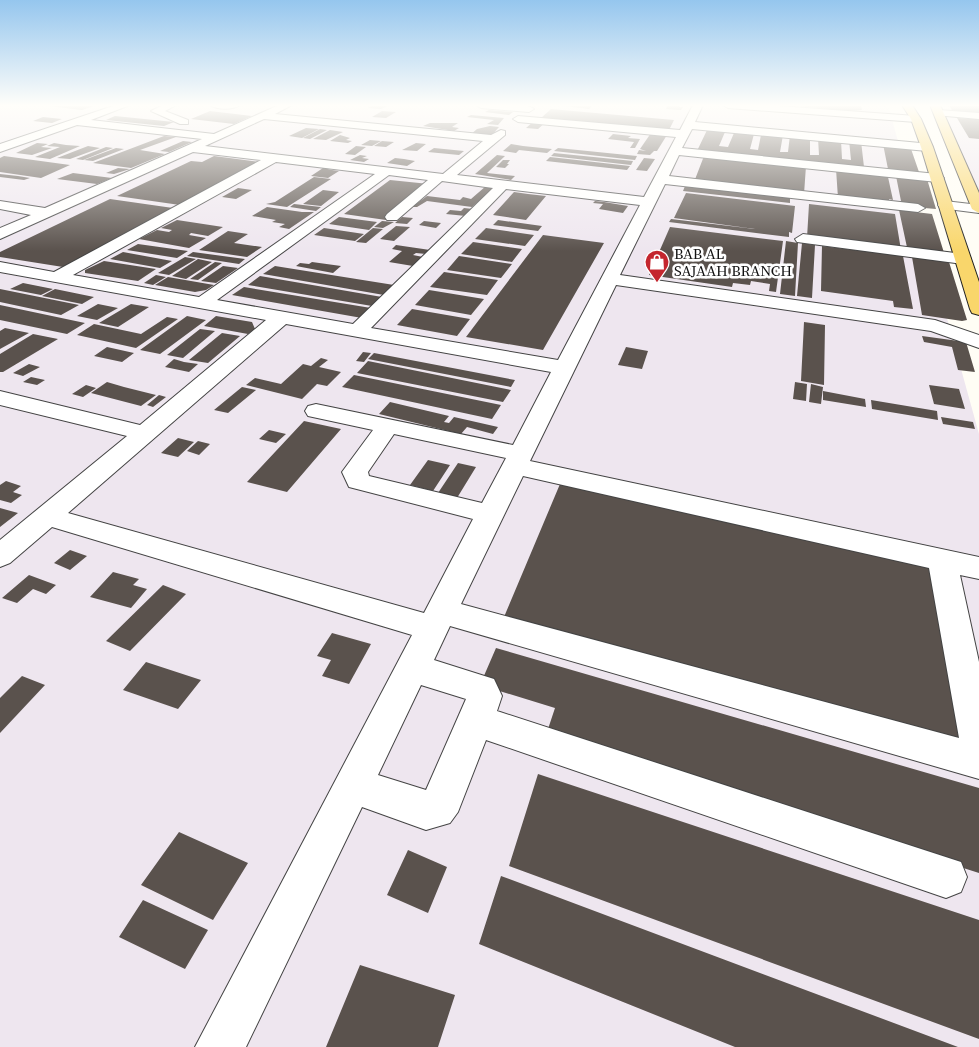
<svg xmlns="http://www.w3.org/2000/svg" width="979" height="1047" font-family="'Source Serif 4',serif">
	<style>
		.industrial { fill: #eee6ef }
		.building { fill: #5a524d; fill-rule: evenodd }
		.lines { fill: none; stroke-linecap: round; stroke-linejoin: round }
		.minor-casing { stroke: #444; stroke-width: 2 }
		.major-casing { stroke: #222; stroke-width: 2 }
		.minor { fill: #fff; fill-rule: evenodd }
		.major { fill: #f9d66b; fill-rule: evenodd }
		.labels { text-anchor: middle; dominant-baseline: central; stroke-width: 5; stroke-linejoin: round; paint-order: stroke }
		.far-poi-label { font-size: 15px; fill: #111; stroke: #fff; text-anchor: start }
	</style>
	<rect width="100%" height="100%" fill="#fffdf5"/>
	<!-- industrial -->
	<path class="industrial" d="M0 105H888L979 434V1047H0Z
		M931 105H979V207Z"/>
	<!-- building -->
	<path class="building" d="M41 105H97L82 110Z
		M374 105H390L381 109 368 108Z
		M556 105H593L589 109Z
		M668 105H681L679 107H683L681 110 666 109Z
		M786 105H861L862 110 850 111Z
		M949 105H979V116L954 114Z
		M551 109 674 120 668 132 541 118Z
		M489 110 513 112 509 115 485 112Z
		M210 111 252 116 234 124 191 119Z
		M382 111 396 112 386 118 372 117Z
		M471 115 504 118 498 125 487 124 494 120 467 117Z
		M115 116 174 122 164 126 106 120Z
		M43 117 62 119 52 123 33 121Z
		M957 118 979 119V139L969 138Z
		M534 121 546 122 538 129 526 128Z
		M430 123H458L452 127 459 128 454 131 423 126Z
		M490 126 499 127 492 135H470L477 129Z
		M306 128 319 129 302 138 289 136Z
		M708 128 783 135 780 152H788L790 135 810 137V155H819L818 138 841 140 842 159 851 160 849 140 861 141 864 167 697 151ZM725 132 734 133 728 147 719 146ZM754 134 761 135 758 150 750 149Z
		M320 129 327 130 310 139 303 138Z
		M330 130 343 132 326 140 313 139Z
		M651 133 667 135 657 151H654L650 155 637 154 639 150 646 151 640 149Z
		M613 134 631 136 628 138 640 139 635 148H630L634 142 608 139Z
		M340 135 350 138 346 140 352 141 348 143 330 141Z
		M164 136 176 137 140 150 165 154 131 168 93 163Z
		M370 140 381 141 372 146 361 145Z
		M183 141 192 142 169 152 160 151Z
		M382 141 394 142 386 147 374 146Z
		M37 143 48 144 41 147 52 148 32 155 16 153Z
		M54 143 66 145 80 146 50 159 35 157 60 147 47 146Z
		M416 143 426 144 417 151 402 150Z
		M511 144 523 146 552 149 547 153 519 150 516 153 503 151Z
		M883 144 910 146 919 172 888 169Z
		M88 146 100 148 70 159 57 158Z
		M356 146 366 147 355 155 345 154Z
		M106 147 113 148 83 160 76 159Z
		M116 148 124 149 93 161 84 160Z
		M434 148 464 151 459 155 428 152Z
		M558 148 637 156 635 160 554 151Z
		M554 153 633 161 631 165 551 156Z
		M360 155 367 156 362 158 369 159 364 162 350 160Z
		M497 155 505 156 487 173 515 176 511 180 475 174Z
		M4 156 70 165 41 178 0 172V158Z
		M214 156 260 162 180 205 117 196 191 161 202 162Z
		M704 156 806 166 804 194 694 182Z
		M550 157 630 166 627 170 546 161Z
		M395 158 404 159 415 161 407 166 387 163Z
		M644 158 655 159 647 171 636 170Z
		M503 160H510L507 164H509L505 168 496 167Z
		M118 168 130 169 114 174 106 173Z
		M323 168 332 170 339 171 328 178 311 176Z
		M836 169 883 174 884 177H888L893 200 889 199 890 204 838 198Z
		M73 173 112 178 97 184 57 179Z
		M0 174 18 176 30 178 24 180 0 177Z
		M896 176 927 179 936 209 902 206Z
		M314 177 331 179 287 207 266 204 275 202Z
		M390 180 429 184 386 220 344 214Z
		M486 186 495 187 472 207 427 201 417 207H412L427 196 460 200 463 197 471 199Z
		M685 186 790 197V203L683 191Z
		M238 188 252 190 236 199 222 197Z
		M323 190 339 192 321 206 303 204Z
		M514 192 528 194 546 196 526 220 493 215Z
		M686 193 795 206 792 233 789 232V237L669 222 671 219 755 229 674 218Z
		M110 199 173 208 63 267 0 257V252Z
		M595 201 604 202 628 206 623 213 599 209 603 204 593 203Z
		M294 204 321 207 316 211 290 207Z
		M809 204 895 214 901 250 807 238Z
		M267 207 302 212H314L289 229 279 227 285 224 272 222 276 220 252 216Z
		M464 208 473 209 466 216 446 214 450 210 461 211Z
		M899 210 932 214 945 256 908 252Z
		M339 217 377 222 369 230 329 224Z
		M402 217 413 218 407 224 395 223Z
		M177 220 223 227 208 236 191 233 189 235 206 238 189 248 139 239 157 230 169 232 172 230 161 228Z
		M498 220 542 226 538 231 493 225Z
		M382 221 394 222 383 228 374 227Z
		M424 221 441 223 436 228 419 225Z
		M396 226 410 227 394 241 380 239Z
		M670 227 783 241 776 292 769 291 770 284 751 281 750 285 733 283 732 287 649 275Z
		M324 228 364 234 355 241 314 235Z
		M373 228 383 229 366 243 356 242Z
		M486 228 534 235 525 246 475 239Z
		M228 231 248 234 234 243 262 247 247 257 199 250Z
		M543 235 604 243 543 350 466 337Z
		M786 241 798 243 795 296 780 294Z
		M473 242 522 249 512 262 461 254Z
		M802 243 815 245 812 298 797 296Z
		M138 244 188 251 177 258 127 250Z
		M396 245 430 250 426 254 416 253 413 255 423 257 413 266 389 262 402 251 392 249Z
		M822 246 903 256 913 309 894 307 893 301 821 291Z
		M123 252 172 261 160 268 110 259Z
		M193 252 245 259 239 264 187 256Z
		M459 256 512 264 501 278 447 270Z
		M185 257 196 259 169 275 158 273Z
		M912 257 949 262 967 320 962 321 922 315Z
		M198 259 212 262 186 279 172 276Z
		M104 261 156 269 138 281 85 273V270Z
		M215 262 222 263 198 280 190 279Z
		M312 262 341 266 333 273 296 266 300 263 309 264Z
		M223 266 238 268 216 283 201 281Z
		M275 266 394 285 384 295 263 274Z
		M444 272 498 280 487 295 430 287Z
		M156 275 166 277 153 285 144 283Z
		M260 276 382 297 372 306 248 285Z
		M168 277 214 285 206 290 195 292 155 285Z
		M23 283 53 289 41 295 10 289Z
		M244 287 371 308 362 318 232 295Z
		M0 289 10 291 79 305 61 315 0 302Z
		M55 289 94 297 82 304 42 296Z
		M429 290 484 299 471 315 415 305Z
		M98 304 118 308 97 320 77 316Z
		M131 304 149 307 118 327 99 323Z
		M0 305 85 323 67 334 0 320Z
		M412 309 470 319 457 336 397 325Z
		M187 316 206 320 160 354 140 350Z
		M216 316 252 322 255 329 248 334 204 326Z
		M167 317 178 319 136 348 77 335 94 324 141 334Z
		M804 322 825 325 824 385 801 381Z
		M5 328 29 333 0 349V331Z
		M200 329 215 331 183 358 167 355Z
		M222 333 240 336 208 363 189 360Z
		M33 334 58 339 3 372H0V354Z
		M922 336 966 342 975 372 958 370 952 347 924 342Z
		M107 347 134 353 122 362 94 356Z
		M626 347 648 351 642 369 618 365Z
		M363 352 371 353 364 362 356 361Z
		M374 353 515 380 511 387 368 359Z
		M321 358 328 360 319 367 341 372 327 386 317 384 302 399 246 385 255 378 281 384 303 364 311 366Z
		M174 359 184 362 198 364 189 372 165 367Z
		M368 361 511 390 503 402 357 373Z
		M29 364 40 367 23 376 13 373Z
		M354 375 501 405 492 419 342 387Z
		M31 377 45 380 37 385 23 382Z
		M107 382 124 387 156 395 141 406 91 393Z
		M795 382 807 384 806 401 793 399Z
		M811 384 823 387 821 404 809 402Z
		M86 385 96 388 83 397 72 394Z
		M929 385 959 389 965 409 934 404Z
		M242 387 256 390 228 413 214 410Z
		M823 391 865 399 866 407 823 400Z
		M159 395 166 397 153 407 147 405Z
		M871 400 937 411 938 420 872 409Z
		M390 402 449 416 444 422 449 423 454 417 498 427 493 434 467 427 461 434 379 414Z
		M941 417 973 422 975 429 943 424Z
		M304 421 341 429 287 492 247 482Z
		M269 430 286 434 276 443 259 439Z
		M178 438 194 442 178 457 161 453Z
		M198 441 210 444 199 455 187 451Z
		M428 460 450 465 433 491 410 485Z
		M458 463 476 467 457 498 438 493Z
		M6 481 21 486 13 492 22 495 11 503 0 500V485Z
		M560 484 932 565 959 741 504 617Z
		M0 508 18 513 0 527Z
		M70 550 87 556 70 570 54 563Z
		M113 572 139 579 133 585 147 589 131 608 90 597Z
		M29 575 56 585 46 594 33 589 17 603 2 598Z
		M163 585 186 594 130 651 106 641Z
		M332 633 371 644 349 684 322 676 331 660 317 656Z
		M496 648 979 788V873L546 735 555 708 480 685Z
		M146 662 201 680 178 709 123 690Z
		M22 676 45 685 0 733V698Z
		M538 774 979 920V1039L509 866Z
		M179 832 248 863 213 920 141 885Z
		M408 850 447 867 428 913 387 895Z
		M501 876 958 1047H735L479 944Z
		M143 900 208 930 185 969 119 937Z
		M360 965 455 995 438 1047H326Z"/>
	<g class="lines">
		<defs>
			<path id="minor" d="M116 105H130L91 120 214 134 279 105H292L275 114 491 135 501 130 505 131V135L457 175 644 197 676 137 518 122 513 119 518 116 680 130 693 105H703L695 122 931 144V150L927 151 692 129 682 148 937 174 944 178 937 182 679 155 669 176 918 204 925 208 918 212 665 184 620 275 935 320 979 335V348L931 331 616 285 530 461 979 557V579L960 575 979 662V779L450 626 434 660 494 679 502 696 497 711 961 862 967 877 961 892 946 898 486 740 458 812 450 823 426 830 362 807 246 1047H195L412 635 52 527 10 563 0 567V540L127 436 0 405V391L140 425 266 320 0 272V262L54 272 261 160 193 152 0 239V228L31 215 0 209V201L45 208 202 139 77 125 0 152V144ZM264 119 483 141 443 174 205 146ZM276 162 375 174 199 297 73 275ZM389 175 428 180 387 214 385 217 387 220H397L442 181 493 188 353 324 217 300ZM506 189 640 205 558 360 371 328ZM286 324 551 372 513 445 316 404 308 406 305 411 308 416 373 430 342 472 349 487 473 519 424 613 68 513ZM394 434 506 458 482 503 369 476 368 472ZM523 476 929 568 959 738 461 604ZM421 685 466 699 426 790 378 775Z
				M163 105H176L165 111 188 120V124H180L151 111Z
				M210 105H240C233 110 217 110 210 105Z
				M476 105C488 104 525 102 534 109L529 112 481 108Z
				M723 105H765L916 116 921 119 916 122 728 108Z
				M939 110 979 113V119L935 115V111Z
				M945 201 979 205V213L940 208 938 205 940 202Z
				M803 234 963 254 969 256 971 259 969 262 963 264 797 242 795 239Z"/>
			<path id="major" d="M902 105H912L921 119 933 147 979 282V315L972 313 970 309 921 147 911 119Z
				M930 105H940L979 193V213L972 209Z"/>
		</defs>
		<!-- minor casing -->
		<use href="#minor" class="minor-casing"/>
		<!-- major casing -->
		<use href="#major" class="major-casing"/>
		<!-- minor -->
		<use href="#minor" class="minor"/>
		<!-- major -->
		<use href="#major" class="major"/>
	</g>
	<!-- sky -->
	<linearGradient id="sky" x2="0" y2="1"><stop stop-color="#95c6ee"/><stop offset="0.42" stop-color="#fffefa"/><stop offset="1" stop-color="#fffefa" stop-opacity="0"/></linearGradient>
	<rect width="979" height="251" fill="url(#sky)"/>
	<!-- icons -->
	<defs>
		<symbol id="shop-pin" viewBox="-11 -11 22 30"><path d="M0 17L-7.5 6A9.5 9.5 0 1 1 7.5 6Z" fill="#c4262e" stroke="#fff"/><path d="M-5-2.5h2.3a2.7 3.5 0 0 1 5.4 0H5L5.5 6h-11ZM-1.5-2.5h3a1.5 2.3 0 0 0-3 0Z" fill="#fff"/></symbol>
	</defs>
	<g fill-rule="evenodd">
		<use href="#shop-pin" x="643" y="248" width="28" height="38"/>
	</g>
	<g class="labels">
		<!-- far-poi labels -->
		<g class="far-poi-label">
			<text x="674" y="253">BAB AL<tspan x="674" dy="17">SAJAAH BRANCH</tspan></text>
		</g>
	</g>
</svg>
